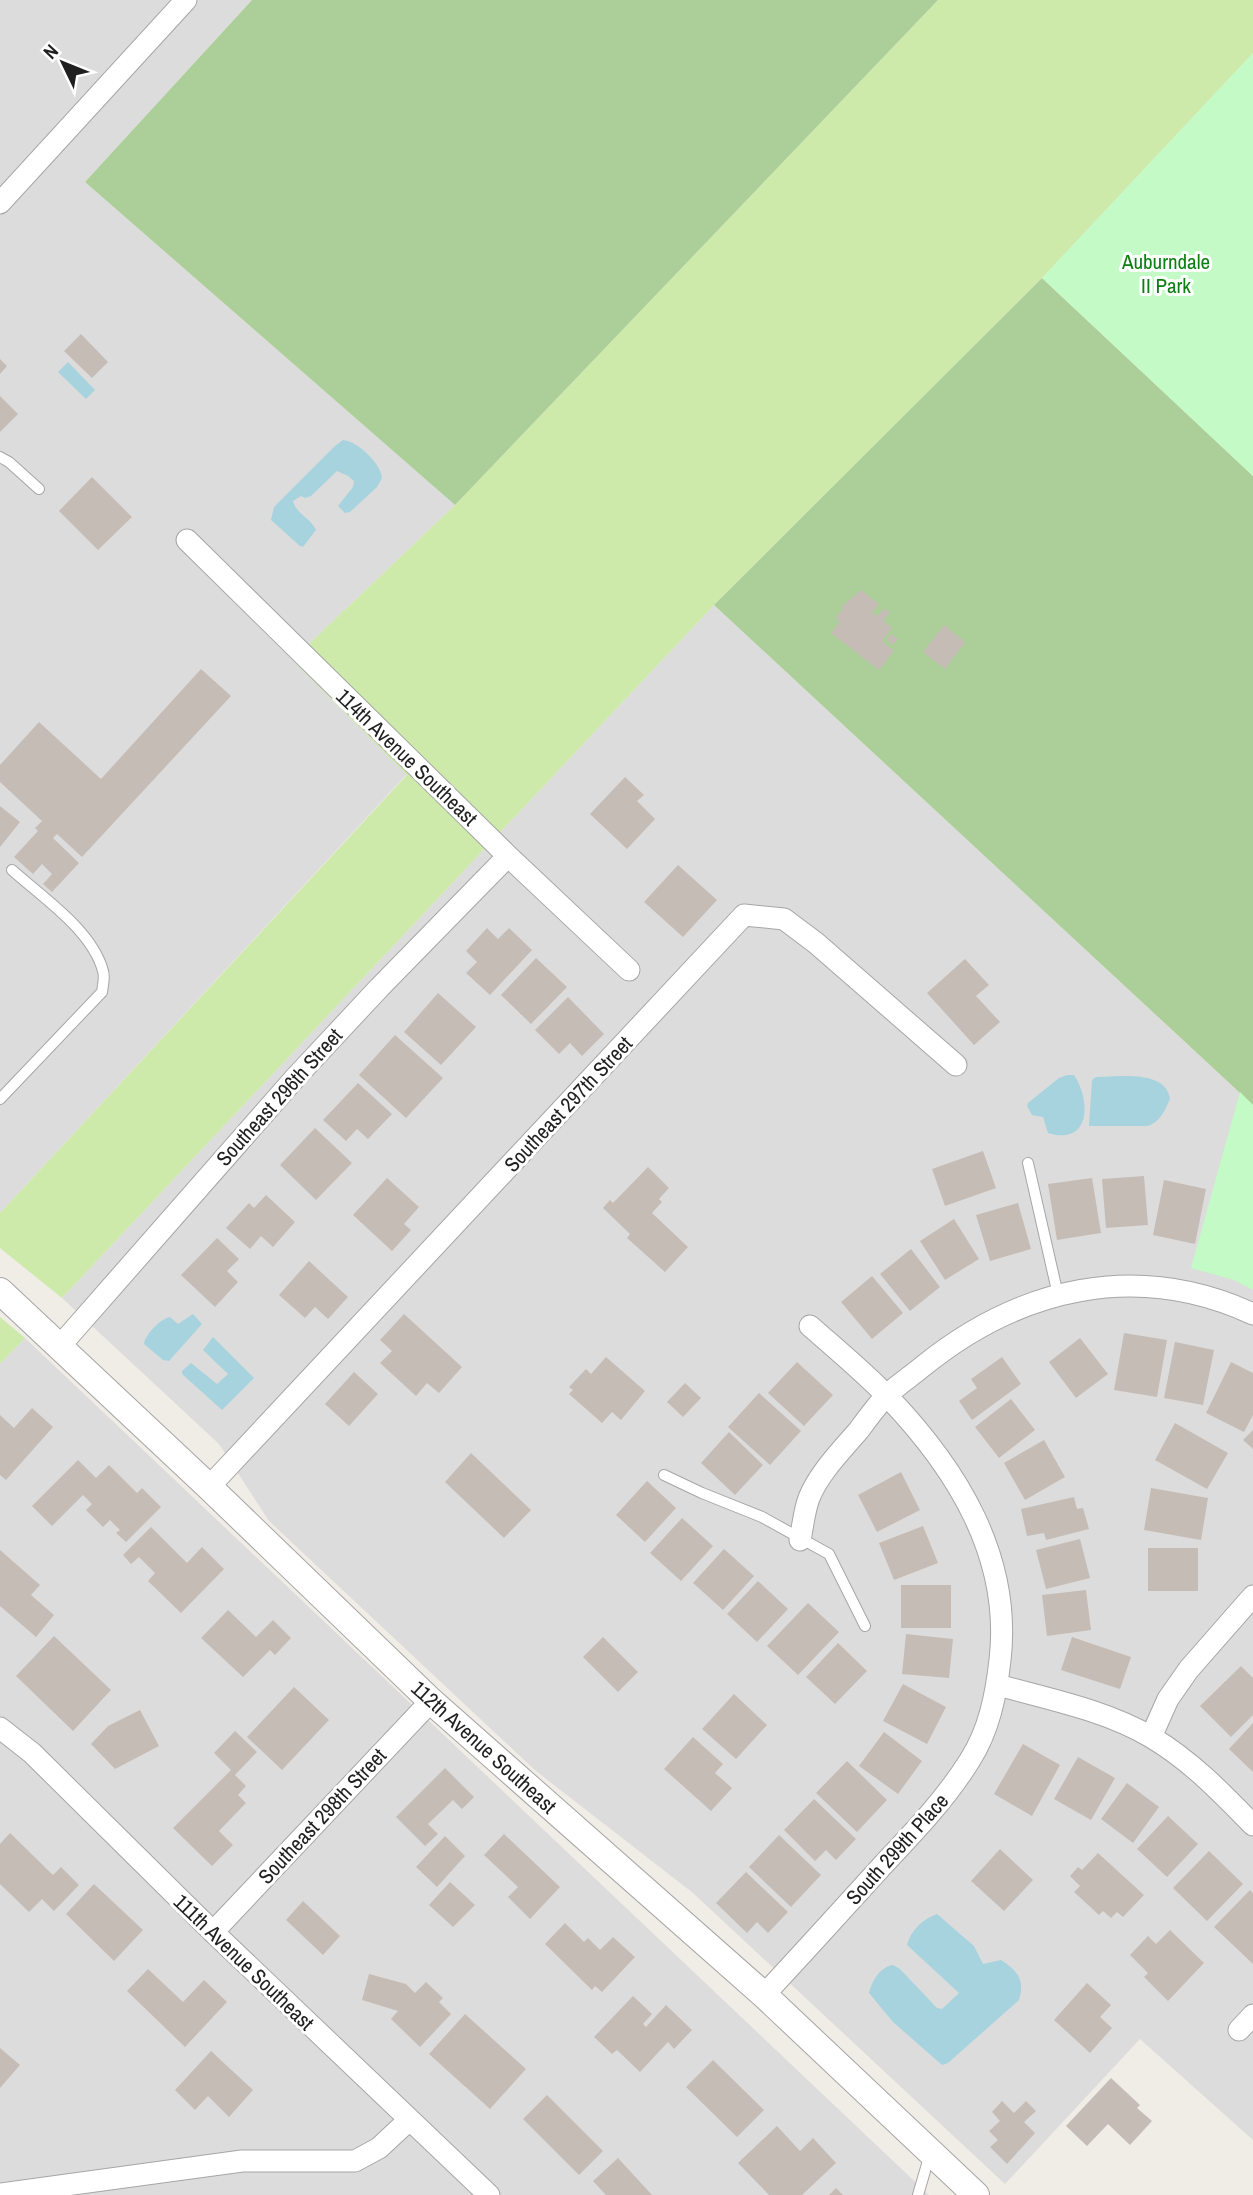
<svg xmlns="http://www.w3.org/2000/svg" width="1253" height="2195" font-family="'Archivo Narrow',sans-serif">
	<style>
		.residential { fill: #dddcdc }
		.grass { fill: #cdeaab }
		.forest { fill: #accf9a }
		.park { fill: #c3fac5 }
		.water { fill: #a6d3de }
		.building { fill: #c5bcb5 }
		.lines { fill: none; stroke-linecap: round; stroke-linejoin: round }
		.service-casing { stroke: #a6a6a6; stroke-width: 12 }
		.minor-casing { stroke: #a6a6a6; stroke-width: 23 }
		.tertiary-casing { stroke: #a6a6a6; stroke-width: 28 }
		.service { stroke: #fff; stroke-width: 10 }
		.minor { stroke: #fff; stroke-width: 21 }
		.tertiary { stroke: #fff; stroke-width: 26 }
		.labels { text-anchor: middle; dominant-baseline: central; stroke-width: 6; stroke-linejoin: round; paint-order: stroke }
		.park-label { font-size: 21px; fill: #0b7f10; stroke: #fff }
		.street-label { font-size: 21px; fill: #1f1f1f; stroke: #fff }
	</style>
	<rect width="100%" height="100%" fill="#f0ece6"/>
	<!-- residential -->
	<path class="residential" d="M0 0H252L85 182 455 505 292 660 407 774 0 1213Z
		M714 605 1253 1105V2140L1140 2039 1005 2184 693 1893 536 1771 269 1521 219 1444 62 1298Z
		M25 1338 929 2195H0V1364Z"/>
	<!-- grass -->
	<path class="grass" d="M938 0H1253V53L1042 278 714 605 62 1298 0 1248V1213L407 775 292 660 455 505Z
		M0 1317 25 1338 0 1364Z"/>
	<!-- forest -->
	<path class="forest" d="M252 0H938L455 505 85 182Z
		M1042 278 1253 476V1105L714 605Z"/>
	<!-- park -->
	<path class="park" d="M1253 53V476L1042 278Z
		M1240 1092 1253 1105V1290L1234 1280 1191 1268Z"/>
	<!-- water -->
	<path class="water" d="M68 362 95 390 86 399 58 372Z
		M343 440C357 441 381 463 382 478L377 487 350 512 345 513 338 506 353 487 354 481 348 476 337 471 311 496 305 498 301 496 293 501C296 514 311 518 316 530L303 547 300 546 271 520 274 507 335 446Z
		M1067 1075H1074C1091 1100 1091 1146 1048 1133L1043 1117 1032 1115 1027 1106 1028 1103 1059 1078Z
		M1096 1077C1117 1077 1166 1069 1170 1099 1165 1110 1160 1123 1147 1126H1089L1092 1080Z
		M193 1314 202 1324 169 1361 163 1360 144 1344C145 1335 160 1319 170 1317L178 1324Z
		M213 1337 254 1378 222 1410 182 1374V1371L191 1363 217 1384 228 1374 203 1350Z
		M937 1914 974 1946 983 1964 1001 1960C1018 1971 1025 1980 1019 2000L948 2063 942 2065 893 2022 869 1993C872 1981 880 1967 893 1965L900 1969 937 2008 942 2009 959 1993 907 1945C911 1930 923 1919 937 1914Z"/>
	<!-- building -->
	<path class="building" d="M81 334 108 362 92 378 64 351Z
		M0 359 7 366 0 374Z
		M0 396 18 414 0 432Z
		M92 477 132 517 98 550 59 511Z
		M861 590 879 604 872 612 877 616 885 608 890 613 883 620 892 628 882 641 894 651 879 670 831 633 839 623 836 617 843 609 841 607Z
		M944 625 965 642 945 669 923 652Z
		M891 634 898 639 893 645 887 640Z
		M201 669 231 696 82 857 57 834 53 838 79 863 52 892 43 884 52 874 42 864 33 874 14 857 38 831 35 828 42 821 0 782V765L39 722 101 779Z
		M625 777 644 795 637 801 655 819 627 849 590 814Z
		M0 806 20 822 0 847Z
		M678 865 717 900 683 937 644 902Z
		M487 928 498 939 509 928 532 950 490 995 466 973 477 962 466 951Z
		M536 958 567 987 531 1024 501 995Z
		M965 959 989 985 976 996 1000 1022 974 1045 927 993Z
		M438 993 476 1027 441 1065 404 1032Z
		M568 997 604 1034 582 1056 570 1043 559 1054 535 1030Z
		M395 1035 443 1078 406 1118 359 1075Z
		M358 1083 392 1114 368 1139 357 1129 346 1141 323 1120Z
		M315 1128 352 1163 316 1200 280 1165Z
		M983 1151 996 1188 945 1206 932 1169Z
		M648 1167 669 1188 659 1199 662 1202 652 1213 688 1247 665 1272 627 1238 630 1234 603 1208 610 1200 613 1203Z
		M1144 1176 1148 1225 1106 1228 1102 1179Z
		M387 1178 419 1207 404 1224 411 1230 392 1251 353 1215Z
		M1092 1178 1101 1233 1057 1240 1048 1184Z
		M1164 1180 1206 1189 1195 1244 1153 1235Z
		M266 1195 295 1222 273 1247 261 1236 250 1249 226 1228 249 1203 254 1208Z
		M1018 1203 1031 1249 990 1261 976 1215Z
		M954 1219 979 1259 945 1280 920 1241Z
		M217 1238 239 1259 227 1271 238 1282 215 1307 181 1275Z
		M911 1249 940 1287 910 1311 880 1274Z
		M309 1261 348 1297 328 1319 315 1307 305 1318 279 1295Z
		M872 1276 903 1313 872 1339 841 1302Z
		M404 1314 462 1367 439 1393 427 1383 416 1396 380 1363 392 1351 380 1340Z
		M1124 1333 1167 1340 1157 1397 1114 1390Z
		M1080 1338 1108 1374 1076 1398 1049 1362Z
		M1175 1342 1214 1350 1203 1405 1164 1398Z
		M606 1357 645 1391 621 1420 612 1412 602 1423 569 1394 573 1390 569 1387 586 1369 591 1374Z
		M1002 1357 1021 1384 972 1420 959 1401 977 1388 971 1379Z
		M797 1362 833 1395 804 1426 768 1393Z
		M1231 1362 1253 1373V1415L1244 1432 1206 1413Z
		M354 1372 378 1394 349 1426 325 1404Z
		M685 1383 701 1398 683 1417 667 1402Z
		M759 1393 801 1431 770 1465 728 1427Z
		M1011 1399 1035 1430 999 1458 975 1427Z
		M32 1408 53 1427 6 1480 0 1475V1415L14 1428Z
		M1175 1423 1228 1453 1207 1489 1155 1460Z
		M1253 1430V1449L1243 1440Z
		M729 1432 763 1465 735 1495 701 1463Z
		M1044 1440 1065 1477 1025 1500 1004 1463Z
		M471 1453 531 1510 504 1538 445 1482Z
		M78 1460 96 1478 109 1465 137 1493 142 1488 161 1507 126 1542 116 1533 120 1530 110 1520 103 1527 86 1510 92 1504 83 1495 52 1526 32 1506Z
		M901 1472 920 1510 877 1532 858 1495Z
		M647 1481 676 1508 645 1542 616 1515Z
		M1151 1488 1208 1498 1201 1540 1144 1530Z
		M1074 1497 1077 1509 1083 1508 1089 1529 1046 1540 1044 1533 1027 1536 1021 1509Z
		M682 1518 713 1546 681 1581 650 1553Z
		M923 1526 938 1563 894 1580 879 1543Z
		M151 1527 187 1563 202 1547 224 1569 181 1613 148 1581 155 1573 139 1557 131 1564 123 1555Z
		M1080 1539 1090 1578 1046 1589 1036 1550Z
		M1148 1548H1198V1591H1148Z
		M724 1549 754 1576 723 1610 693 1583Z
		M0 1550 40 1585 31 1595 54 1615 36 1637 0 1606Z
		M758 1581 788 1609 757 1642 727 1614Z
		M901 1585H951V1628H901Z
		M1086 1590 1091 1630 1047 1636 1042 1595Z
		M808 1603 839 1632 798 1675 767 1646Z
		M228 1610 256 1637 273 1620 291 1638 275 1655 270 1650 243 1677 201 1638Z
		M906 1634 953 1639 949 1678 902 1674Z
		M54 1636 111 1690 73 1731 16 1676Z
		M603 1637 638 1672 618 1692 583 1657Z
		M1072 1637 1131 1657 1120 1689 1061 1670Z
		M838 1643 867 1671 835 1704 806 1677Z
		M1241 1666 1253 1678V1715L1231 1737 1200 1706Z
		M903 1684 946 1707 927 1744 883 1721Z
		M294 1687 329 1720 282 1770 247 1737Z
		M734 1694 767 1725 736 1759 702 1729Z
		M140 1710 159 1746 115 1769 91 1744 108 1726Z
		M1253 1723V1772L1229 1749Z
		M235 1731 257 1752 235 1775 246 1786 238 1795 246 1803 219 1831 233 1845 212 1866 173 1828 231 1770 214 1753Z
		M884 1732 922 1761 898 1794 859 1766Z
		M693 1737 723 1764 715 1773 732 1788 711 1811 664 1769Z
		M1023 1744 1060 1765 1032 1816 994 1794Z
		M1078 1757 1115 1778 1091 1820 1054 1799Z
		M847 1761 887 1800 857 1832 816 1793Z
		M445 1768 474 1797 462 1809 453 1800 428 1824 438 1834 425 1846 396 1817Z
		M1127 1783 1159 1807 1133 1843 1101 1819Z
		M814 1799 856 1839 836 1860 826 1850 815 1861 784 1830Z
		M1168 1816 1198 1844 1167 1877 1137 1849Z
		M10 1833 53 1875 61 1867 79 1885 54 1911 42 1899 29 1912 0 1884V1844Z
		M504 1834 560 1887 530 1919 508 1897 518 1887 484 1855Z
		M779 1835 821 1875 791 1907 749 1867Z
		M445 1836 465 1856 437 1887 416 1867Z
		M1000 1849 1033 1880 1004 1911 971 1881Z
		M1209 1851 1243 1884 1207 1921 1173 1888Z
		M1098 1853 1144 1895 1123 1917 1117 1912 1111 1918 1103 1911 1099 1915 1074 1892 1080 1886 1070 1876 1078 1867 1082 1870Z
		M746 1872 788 1912 768 1933 757 1922 747 1933 716 1903Z
		M450 1882 475 1905 453 1927 429 1905Z
		M94 1884 143 1930 114 1961 66 1914Z
		M1250 1890 1253 1893V1964L1214 1927Z
		M303 1901 340 1936 323 1955 286 1920Z
		M565 1923 584 1942 588 1938 600 1950 613 1937 635 1957 602 1992 595 1986 592 1990 545 1944Z
		M1170 1930 1204 1963 1168 2001 1144 1977 1148 1973 1130 1955 1148 1936 1156 1944Z
		M148 1969 183 2002 204 1980 227 2002 185 2047 127 1991Z
		M369 1974 406 1984 415 1993 426 1982 443 1998 439 2002 451 2014 420 2047 391 2019 398 2011 362 2000Z
		M1087 1983 1111 2005 1100 2017 1112 2028 1090 2053 1054 2020Z
		M633 1996 652 2014 643 2024 646 2027 666 2005 692 2030 674 2049 668 2042 640 2072 617 2050 612 2054 594 2037Z
		M465 2014 526 2069 490 2109 429 2054Z
		M0 2048 20 2065 0 2088Z
		M211 2051 253 2090 229 2117 208 2096 195 2110 175 2090Z
		M713 2060 764 2110 737 2137 686 2087Z
		M1111 2078 1140 2105 1137 2108 1152 2121 1130 2145 1108 2124 1087 2146 1066 2126Z
		M547 2095 603 2151 579 2175 523 2119Z
		M1002 2101 1014 2113 1026 2101 1036 2111 1024 2122 1035 2133 1007 2164 990 2147 998 2140 989 2131 1000 2121 992 2112Z
		M777 2126 800 2151 813 2138 836 2163 802 2195H769L738 2163Z
		M618 2158 652 2195H606L593 2181Z
		M836 2188 843 2195H829Z"/>
	<g class="lines">
		<defs>
			<path id="service" d="M0 457 9 462 39 489
				M0 1099 102 992C103 985 105 977 103 971 92 930 42 897 12 870
				M1028 1163 1058 1295
				M664 1475 702 1493 762 1517 829 1554 865 1626
				M918 2195 930 2154"/>
			<path id="minor" d="M0 203 186 0
				M187 540 508 856 629 970
				M59 1347 295 1078 379 988 508 856
				M209 1487 744 915 784 919 816 943 956 1065
				M800 1540C803 1526 804 1511 809 1498 819 1473 841 1451 859 1430 867 1419 876 1407 885 1397 896 1386 910 1377 922 1367 1019 1288 1136 1260 1253 1314
				M998 1685C1048 1699 1105 1710 1151 1737 1190 1760 1222 1793 1253 1825
				M0 1728 32 1753 213 1932 489 2195
				M1151 1737 1168 1699 1189 1669 1253 1596
				M213 1932 431 1701
				M764 1995C804 1952 843 1909 882 1866 914 1832 945 1800 970 1760 989 1730 996 1696 1000 1660 1012 1557 957 1469 888 1397 864 1372 836 1349 810 1326
				M1239 2030 1253 2015
				M0 2194 242 2161H355L379 2148 409 2120"/>
			<path id="tertiary" d="M0 1291 209 1487 431 1701 764 1995 976 2195"/>
		</defs>
		<!-- service casing -->
		<use href="#service" class="service-casing"/>
		<!-- minor casing -->
		<use href="#minor" class="minor-casing"/>
		<!-- tertiary casing -->
		<use href="#tertiary" class="tertiary-casing"/>
		<!-- service -->
		<use href="#service" class="service"/>
		<!-- minor -->
		<use href="#minor" class="minor"/>
		<!-- tertiary -->
		<use href="#tertiary" class="tertiary"/>
	</g>
	<g class="labels">
		<!-- park labels -->
		<g class="park-label">
			<text x="1166" y="261">Auburndale<tspan x="1166" dy="24">II Park</tspan></text>
		</g>
		<!-- street labels -->
		<g class="street-label">
			<text transform="translate(407 757) rotate(44)">114th Avenue Southeast</text>
			<text transform="translate(279 1097) rotate(-48)">Southeast 296th Street</text>
			<text transform="translate(568 1104) rotate(-47)">Southeast 297th Street</text>
			<text transform="translate(484 1747) rotate(42)">112th Avenue Southeast</text>
			<text transform="translate(322 1816) rotate(-47)">Southeast 298th Street</text>
			<text transform="translate(897 1849) rotate(-48)">South 299th Place</text>
			<text transform="translate(244 1962) rotate(44)">111th Avenue Southeast</text>
		</g>
	</g>
	<!-- north arrow -->
	<g transform="translate(63 63) rotate(313)" stroke="#ffffff" stroke-width="5" paint-order="stroke">
	<path d="M0-5L12 26L0 18L-12 26Z" fill="#1f1f1f"/>
	<text y="-10" font-size="19" font-weight="bold" text-anchor="middle" fill="#1f1f1f">N</text>
	</g>
</svg>
